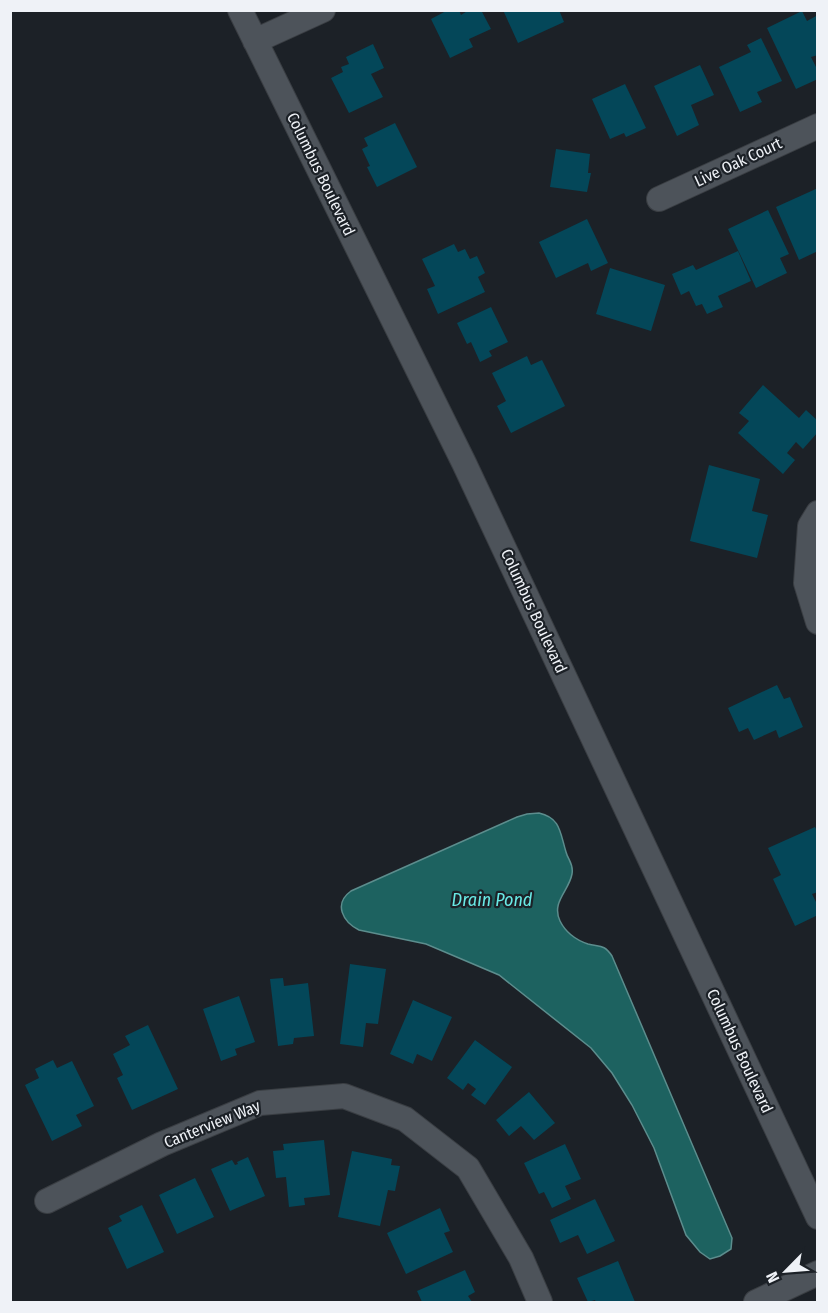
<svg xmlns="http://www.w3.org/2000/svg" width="828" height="1313" font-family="'Fira Sans Condensed',sans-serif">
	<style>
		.water { fill: #1d6260; stroke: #5c8d8d; stroke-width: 1.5 }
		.building { fill: #044759 }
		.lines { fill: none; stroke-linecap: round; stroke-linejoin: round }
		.minor-casing { stroke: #3a3e43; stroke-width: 26 }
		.minor { stroke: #4d535a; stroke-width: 24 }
		.labels { text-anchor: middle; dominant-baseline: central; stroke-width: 4.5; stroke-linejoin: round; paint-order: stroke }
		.street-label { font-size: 16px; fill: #eff2f7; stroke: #1c2127 }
		.water-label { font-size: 18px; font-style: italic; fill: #69eae6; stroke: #1c2127 }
	</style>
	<rect width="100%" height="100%" fill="#1c2127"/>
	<!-- water -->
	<path class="water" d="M539 813C561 818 560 833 566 852 568 860 574 864 572 874 569 891 551 902 560 921 566 933 576 940 588 944 600 947 604 944 612 956L732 1238 731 1249 720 1256 710 1259 700 1252 686 1235 654 1148 632 1105 612 1073 591 1048 499 975 426 944 359 930C343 922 333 904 351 891L517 817 527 814Z"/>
	<!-- building -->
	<path class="building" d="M448 10H459L461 15 469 10H481L491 29 469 39 473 47 450 58 431 19Z
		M503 10H559L564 22 518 43Z
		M802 11 807 21 818 15V55L811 57 818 71V79L796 89 767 28Z
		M761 38 782 81 757 92 762 102 740 112 719 67 751 52 747 45Z
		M373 44 384 68 371 74 383 97 349 113 331 78 343 72 341 67 349 64 346 57Z
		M700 65 714 95 691 105 699 125 677 136 654 86Z
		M625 84 646 128 626 137 624 133 610 139 592 99Z
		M395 123 417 167 377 187 367 167 370 166 362 149 368 146 364 138Z
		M556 149 590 154 588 173H591L587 192 550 187Z
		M818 188V251L799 260 776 207Z
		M768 210 789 254 780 258 787 273 756 288 728 229Z
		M587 219 608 263 591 271 588 263 556 278 539 242Z
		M454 244 458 252 465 249 470 259 477 256 485 273 478 277 485 292 438 314 427 289 435 286 422 259Z
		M738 251 751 281 718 296 723 307 707 314 702 304 696 306 689 291 681 295 672 274 693 265 696 270Z
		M610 268 665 285 651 331 596 314Z
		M491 307 508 342 489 351 492 356 480 362 471 342 467 344 457 323Z
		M527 356 531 365 542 360 565 406 511 433 497 406 506 401 492 373Z
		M763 385 799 418 806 410 818 421V432L803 449 796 442 787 453 795 460 783 474 738 433 749 421 739 413Z
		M709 465 760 479 752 511 768 515 757 558 690 541Z
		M777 685 784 699 790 697 803 727 779 738 776 730 754 740 748 728 739 732 728 708Z
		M815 827 818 833V892L812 894 818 906V915L795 926 773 879 781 875 768 848Z
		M350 964 386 969 378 1024 366 1023 363 1047 340 1044Z
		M283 978 284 986 308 983 314 1036 294 1038 293 1044 278 1046 270 979Z
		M239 996 255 1042 235 1049 237 1055 221 1061 203 1009Z
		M413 1000 452 1017 432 1061 417 1054 413 1064 390 1054Z
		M148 1025 178 1089 132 1110 117 1078 123 1075 113 1054 130 1045 125 1036Z
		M475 1040 512 1067 485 1105 471 1095 476 1089 468 1083 463 1090 447 1078Z
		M53 1060 57 1068 72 1061 94 1106 76 1115 82 1126 52 1141 25 1085 39 1078 35 1069Z
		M529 1092 555 1123 534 1140 521 1126 509 1136 496 1120Z
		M324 1140 330 1195 304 1198 305 1205 289 1207 286 1177 276 1178 273 1151 284 1150 283 1144Z
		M565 1144 581 1179 565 1186 571 1199 552 1208 544 1192 539 1194 524 1163Z
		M352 1151 392 1159 391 1165 400 1166 395 1191 388 1190 380 1226 338 1217Z
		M248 1157 265 1196 230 1211 211 1169 232 1160 235 1165 238 1164 237 1162Z
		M195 1178 214 1217 177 1234 159 1195Z
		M595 1199 615 1241 587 1254 578 1235 560 1243 550 1220Z
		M142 1205 164 1252 127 1269 108 1228 122 1221 119 1216Z
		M440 1208 450 1231 444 1233 453 1252 406 1274 387 1233Z
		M618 1261 635 1302H596L595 1300 588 1302 577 1278Z
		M465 1270 475 1292 468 1296 472 1302H422L417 1291Z"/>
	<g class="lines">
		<defs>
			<path id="minor" d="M240 10 464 463 818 1217
				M255 41 323 10
				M659 199 818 126
				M818 513 810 526 806 583 818 622
				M47 1201 162 1144 260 1103 344 1096 405 1119 468 1168 521 1258 540 1302
				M756 1302 818 1273"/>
		</defs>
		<!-- minor casing -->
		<use href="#minor" class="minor-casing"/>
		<!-- minor -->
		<use href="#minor" class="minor"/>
	</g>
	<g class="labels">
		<!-- street labels -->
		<g class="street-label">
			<text transform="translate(738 162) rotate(-25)">Live Oak Court</text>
			<text transform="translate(321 174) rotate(64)">Columbus Boulevard</text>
			<text transform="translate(534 611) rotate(65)">Columbus Boulevard</text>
			<text transform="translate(740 1051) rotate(65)">Columbus Boulevard</text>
			<text transform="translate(212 1124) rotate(-22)">Canterview Way</text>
		</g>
		<!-- water labels -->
		<g class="water-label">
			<text x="492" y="900">Drain Pond</text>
		</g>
	</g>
	<!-- border -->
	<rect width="828" height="1313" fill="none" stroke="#eff2f7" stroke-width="24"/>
	<!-- north arrow -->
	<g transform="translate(786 1271) rotate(245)" stroke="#1c2127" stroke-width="4.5" paint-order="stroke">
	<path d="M0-4.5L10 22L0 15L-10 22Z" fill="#eff2f7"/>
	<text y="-9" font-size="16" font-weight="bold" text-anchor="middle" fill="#eff2f7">N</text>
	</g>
</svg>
